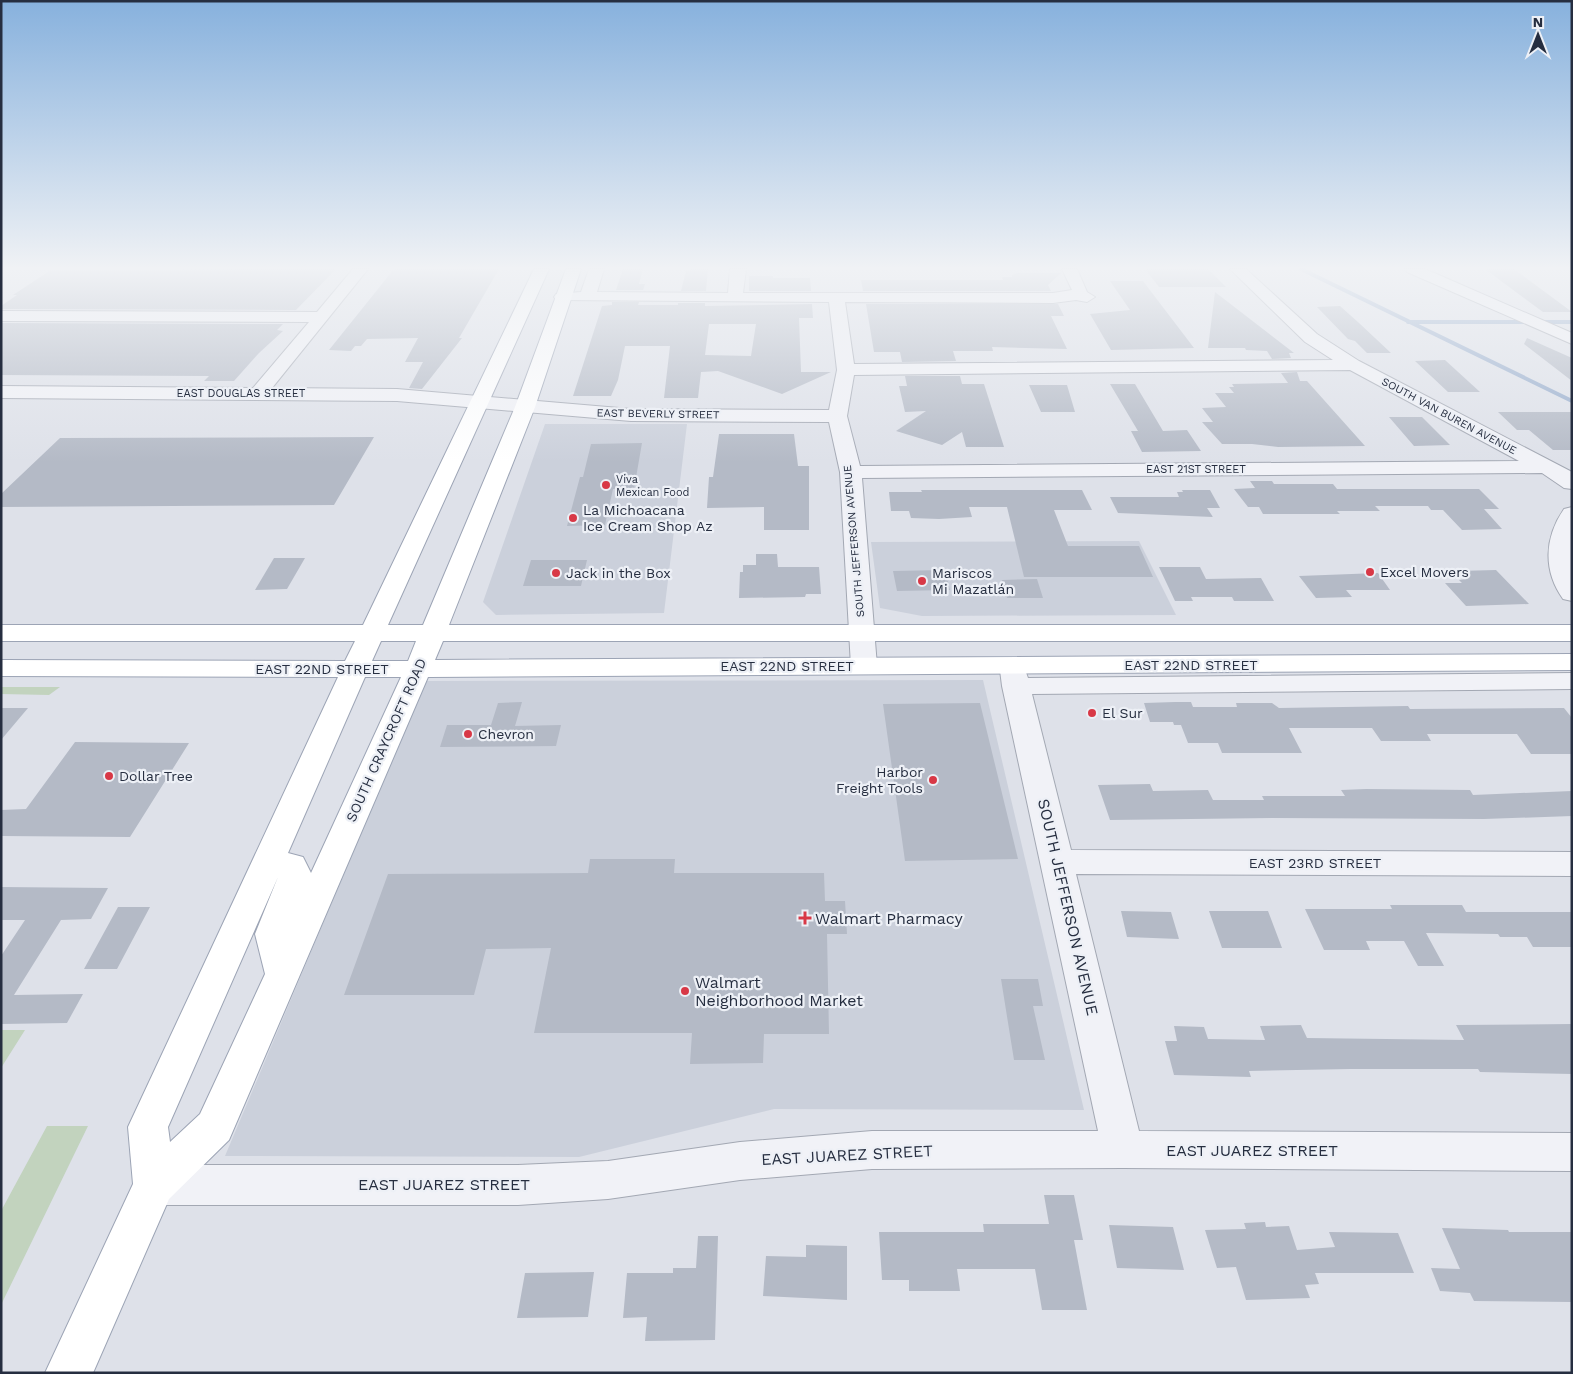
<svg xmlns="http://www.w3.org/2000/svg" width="1573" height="1374" font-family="'Work Sans',sans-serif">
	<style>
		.built { fill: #cbd0db }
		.green { fill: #c2d3be }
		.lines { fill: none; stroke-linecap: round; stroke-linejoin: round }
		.stream { stroke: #96accc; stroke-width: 4 }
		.building { fill: #b4bac6; fill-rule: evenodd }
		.minor-casing { stroke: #a3a8b3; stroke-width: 2 }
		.major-casing { stroke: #9ca4b5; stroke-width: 2 }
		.minor { fill: #f1f2f7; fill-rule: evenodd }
		.major { fill: #fff; fill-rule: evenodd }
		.poi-dot { fill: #d83846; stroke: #edf0f6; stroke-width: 2 }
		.labels { text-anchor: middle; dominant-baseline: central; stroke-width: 4.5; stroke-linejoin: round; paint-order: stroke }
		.far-street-label { font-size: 11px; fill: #262e40; stroke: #edf0f6 }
		.far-poi-label { font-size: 11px; fill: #262e40; stroke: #edf0f6; text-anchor: start }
		.poi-label { font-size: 14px; fill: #262e40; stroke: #edf0f6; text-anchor: start }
		.street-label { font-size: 14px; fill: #262e40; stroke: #edf0f6 }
		.near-street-label { font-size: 16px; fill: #262e40; stroke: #edf0f6 }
		.near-poi-label { font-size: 16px; fill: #262e40; stroke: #edf0f6; text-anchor: start }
	</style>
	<rect width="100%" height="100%" fill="#dee1e9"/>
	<!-- built -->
	<path class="built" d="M545 424H687L664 613 496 615 483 602Z
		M1139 541 1176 615 922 616 880 608 871 542Z
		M983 680 1084 1110 774 1109 579 1157 225 1156 425 681Z"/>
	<!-- green -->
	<path class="green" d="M1 687H60L49 695 1 694Z
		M1 1030H25L1 1068Z
		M47 1126H88L1 1305V1211Z"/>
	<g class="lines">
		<!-- stream -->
		<path class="stream" d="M1301 269 1572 401
			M1408 322H1531
			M1541 322H1572"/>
	</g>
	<!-- building -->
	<path class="building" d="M264 269H336L296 310 1 309V306L17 295H13L51 270Z
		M394 269H499L459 338H462L422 389 409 388 423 362H405L418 338 367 339 361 346H355L351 351 329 350Z
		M623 269H643L639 284H645L643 290H616Z
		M690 269H708L706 291H681L686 271Z
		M1145 269H1208L1226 287H1159Z
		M1485 269H1514L1572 312H1543Z
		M1016 273H1061L1048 285 1051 291H863L861 280H1003L1002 277H1012V275Z
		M749 276H773V278H810L811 291H749Z
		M1110 281H1143L1194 348 1111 350 1090 314 1130 310Z
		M1215 292 1294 353H1289L1291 358 1272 359 1267 351 1246 350 1245 348H1208Z
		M612 302H639L638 305H678V303H705V306L812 304 813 318H799L801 372H831L782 394 718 371 701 372 698 398H664L670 346H625L618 380 611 396H573L602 306 612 305ZM709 324H756L751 356 705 355Z
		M866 304H1058L1064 316H1051L1067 349 992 347 993 351H953L956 361 902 362 900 352H874Z
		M1340 306 1359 323 1391 353H1367L1355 341 1348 339 1317 307Z
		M1 323 283 324 277 330 283 331 259 353 234 381H204L209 376 1 375Z
		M1527 338 1572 358V381L1524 344Z
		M1445 360 1480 392H1448L1415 361Z
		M1297 372 1300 381H1307L1365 446 1278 447 1252 444H1222L1202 422H1213L1202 408 1226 407 1215 393H1234L1229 387H1234L1232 384 1288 383 1281 373Z
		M905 376H960L962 384H984L1004 447H966L962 432 942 445 896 431 926 411 905 412 899 386H907Z
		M1110 384H1135L1163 431 1187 430 1201 451 1142 452 1131 431H1138Z
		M1029 385H1067L1075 412H1041Z
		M1498 412H1572V450H1553L1529 430H1517Z
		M1389 417H1422L1450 445 1414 446Z
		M719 434H794L798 466H809V530H764V507L707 508 709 477H713Z
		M374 437 334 505 1 507V494L60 438Z
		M642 443 634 489H613L605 525 567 526 580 477H583L591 444Z
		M1250 481H1272L1274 484H1333L1337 489H1479L1499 509H1484L1502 529 1462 530 1443 510H1431L1428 506H1375L1380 511H1337L1340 514H1263L1259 507H1248L1234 489 1255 488Z
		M921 490H1082L1092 510H1054L1068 546H1139L1153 577H1024L1007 507H969L972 517 939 519 911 518 909 511H891L889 492H922Z
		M1182 490H1210L1220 508H1207L1213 517 1118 513 1110 497H1179L1177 492H1183Z
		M756 554H777L778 567H819L821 594H806L805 597 739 598 740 572H743V565H756Z
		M274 558H305L287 589 255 590Z
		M531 560H587L581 586H523Z
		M1159 567H1200L1206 579 1261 578 1274 601H1234L1232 597H1191L1193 601H1175Z
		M945 570 950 590 897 591 893 571Z
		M1496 570 1529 604 1466 606 1445 583H1462L1459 580 1466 579 1458 571Z
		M1378 573 1390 590H1346L1352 597 1316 598 1299 576Z
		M1037 579 1043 598H1007L1002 580Z
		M522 702 515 726 561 725 556 746 440 747 447 725H491L498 703Z
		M1175 702H1191L1193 707H1237L1236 703H1272L1279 708 1408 706 1410 709 1564 708 1572 718V754H1531L1517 734H1427L1431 741H1381L1372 728H1289L1302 753H1222L1218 743H1188L1181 725H1174L1173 722H1150L1144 703Z
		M980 703 1018 859 905 861 883 704Z
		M1 708H28L1 740Z
		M75 742 189 743 130 837 1 836V810L26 809Z
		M1150 784 1153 791 1208 790 1213 800H1264L1262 796H1345L1341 790 1366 789 1470 790 1473 795 1572 791V816L1484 819 1272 818 1110 820 1098 785Z
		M590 859H675L674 873H824L825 901H845L847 934H827L829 1034H764L763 1063 690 1064 692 1033H534L551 948 486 949 474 995H344L388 874 588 873Z
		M1 887 108 888 91 919 61 920 14 995 83 994 67 1023 1 1024V956L25 920H1Z
		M1390 905H1462L1466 912H1572V947H1533L1527 937H1500L1498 934 1426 933 1444 966H1418L1404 941H1366L1370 950H1324L1305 909H1392Z
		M118 907H150L117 969H84Z
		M1121 911 1171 912 1179 939 1127 937Z
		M1209 911H1268L1282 948H1222Z
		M1001 979H1038L1043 1006H1033L1045 1060H1014Z
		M1572 1024V1074L1480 1072 1478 1069H1350L1249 1071 1251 1077 1174 1075 1165 1041H1177L1174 1026 1204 1027 1208 1039 1265 1040 1260 1026 1301 1025 1307 1038 1464 1040 1456 1025Z
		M1044 1195H1074L1083 1240H1074L1087 1310H1042L1035 1269H957L960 1291H909V1280H882L879 1232H984L983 1224H1049Z
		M1265 1222 1266 1227 1289 1226 1297 1250 1335 1247 1329 1232 1398 1233 1414 1273H1315L1319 1284 1305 1285 1310 1298 1246 1300 1236 1267 1217 1268 1205 1230 1246 1229 1244 1223Z
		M1109 1225 1173 1227 1184 1270 1117 1268Z
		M1442 1228 1508 1230 1509 1232H1572V1302L1474 1301 1470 1293 1440 1291 1431 1268 1460 1269Z
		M698 1236H718L715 1340 645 1341 647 1317 623 1318 627 1273H673V1268H696Z
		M806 1245 847 1246V1300L763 1296 766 1256 806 1257Z
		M594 1272 588 1317 517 1318 525 1273Z"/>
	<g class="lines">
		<defs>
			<path id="minor" d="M353 269H368L272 388 397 389 631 409 829 410 837 370 829 302 556 300 554 297 556 294 581 292 589 269H604L597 292 728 293 730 269H746L743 293H1053L1072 290 1062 269H1077L1087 292 1095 297 1087 302 1076 300 1053 303 845 302 854 364 1333 360 1305 342 1230 269H1246L1317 334 1359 361 1572 472V489L1564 488 1542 473 862 478 877 666 874 672 864 674 854 672 851 666 840 472 829 422 631 421 397 401 1 398V386L253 388 309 322 1 321V311L317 312ZM1350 370 1519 461 860 466 847 416 854 375Z
				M1405 269H1425L1572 333V344L1407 272Z
				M1572 507V601L1563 599C1543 571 1544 538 1564 509Z
				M1013 662 1023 664 1028 678 1572 673V689L1032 694 1071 850 1572 852V876L1076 874 1139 1131 1572 1133V1171L1123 1168 872 1169 740 1180 608 1199 518 1205H154L139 1199 133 1185 139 1171 154 1165H518L608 1161 740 1142 872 1131H1098L1002 686 1000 670 1003 664Z"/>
			<path id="major" d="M534 269H549L388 625H423L515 407 566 269H581L535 407 449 625H1572V641H443L435 660 1572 654V670L428 677 229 1140 169 1199 93 1373H45L133 1184 128 1127 338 677 1 676V660L345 661 355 641H1V625H363ZM381 641H416L408 661H372ZM365 677H401L311 873 303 857 288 853ZM278 877 255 934 265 974 200 1114 170 1142 168 1127Z"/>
		</defs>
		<!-- minor casing -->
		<use href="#minor" class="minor-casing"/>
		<!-- major casing -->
		<use href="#major" class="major-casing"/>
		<!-- minor -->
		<use href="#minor" class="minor"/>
		<!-- major -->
		<use href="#major" class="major"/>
	</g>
	<!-- sky -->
	<linearGradient id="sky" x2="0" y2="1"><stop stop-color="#87b1dd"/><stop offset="0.58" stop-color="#f0f2f5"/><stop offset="1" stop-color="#f0f2f5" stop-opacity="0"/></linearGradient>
	<rect width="1573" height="462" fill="url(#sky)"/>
	<!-- markers -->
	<g class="poi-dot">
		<circle cx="606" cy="485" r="5"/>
		<circle cx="573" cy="518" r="5"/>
		<circle cx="1370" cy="572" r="5"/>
		<circle cx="556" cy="573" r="5"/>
		<circle cx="922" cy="581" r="5"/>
		<circle cx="1092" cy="713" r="5"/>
		<circle cx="468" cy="734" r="5"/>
		<circle cx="109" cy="776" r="5"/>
		<circle cx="933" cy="780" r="5"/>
		<path d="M802.5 910.5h5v5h5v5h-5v5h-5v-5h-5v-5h5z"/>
		<circle cx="685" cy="991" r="5"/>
	</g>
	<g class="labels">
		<!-- far-street labels -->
		<g class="far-street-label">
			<text x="241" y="393">EAST DOUGLAS STREET</text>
			<text transform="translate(658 414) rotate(1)">EAST BEVERLY STREET</text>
			<text transform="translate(1449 416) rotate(28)">SOUTH VAN BUREN AVENUE</text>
			<text x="1196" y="469">EAST 21ST STREET</text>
			<text transform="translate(854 541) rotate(-95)">SOUTH JEFFERSON AVENUE</text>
		</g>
		<!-- far-poi labels -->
		<g class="far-poi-label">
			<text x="616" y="479">Viva<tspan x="616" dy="13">Mexican Food</tspan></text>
		</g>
		<!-- poi labels -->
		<g class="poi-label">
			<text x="583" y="510">La Michoacana<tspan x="583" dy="16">Ice Cream Shop Az</tspan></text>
			<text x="1380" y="572">Excel Movers</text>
			<text x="566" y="573">Jack in the Box</text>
			<text x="932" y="573">Mariscos<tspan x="932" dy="16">Mi Mazatlán</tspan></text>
			<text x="1102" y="713">El Sur</text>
			<text x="478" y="734">Chevron</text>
			<text x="923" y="772" text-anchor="end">Harbor<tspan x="923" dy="16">Freight Tools</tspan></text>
			<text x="119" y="776">Dollar Tree</text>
		</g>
		<!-- street labels -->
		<g class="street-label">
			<text x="1191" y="665">EAST 22ND STREET</text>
			<text x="787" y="666">EAST 22ND STREET</text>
			<text x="322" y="669">EAST 22ND STREET</text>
			<text transform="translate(386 740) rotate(-66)">SOUTH CRAYCROFT ROAD</text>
			<text x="1315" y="863">EAST 23RD STREET</text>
		</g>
		<!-- near-street labels -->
		<g class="near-street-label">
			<text transform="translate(1068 907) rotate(77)">SOUTH JEFFERSON AVENUE</text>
			<text x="1252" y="1150">EAST JUAREZ STREET</text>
			<text transform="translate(847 1155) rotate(-3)">EAST JUAREZ STREET</text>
			<text x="444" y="1184">EAST JUAREZ STREET</text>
		</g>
		<!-- near-poi labels -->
		<g class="near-poi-label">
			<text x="815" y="918">Walmart Pharmacy</text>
			<text x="695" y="982">Walmart<tspan x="695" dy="18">Neighborhood Market</tspan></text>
		</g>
	</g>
	<!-- border -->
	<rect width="1573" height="1374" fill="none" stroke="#262e40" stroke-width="5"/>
	<!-- north arrow -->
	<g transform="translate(1538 35)" stroke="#edf0f6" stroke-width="4" paint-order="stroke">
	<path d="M0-4L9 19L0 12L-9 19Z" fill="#262e40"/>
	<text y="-8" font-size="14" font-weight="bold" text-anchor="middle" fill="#262e40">N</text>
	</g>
</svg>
